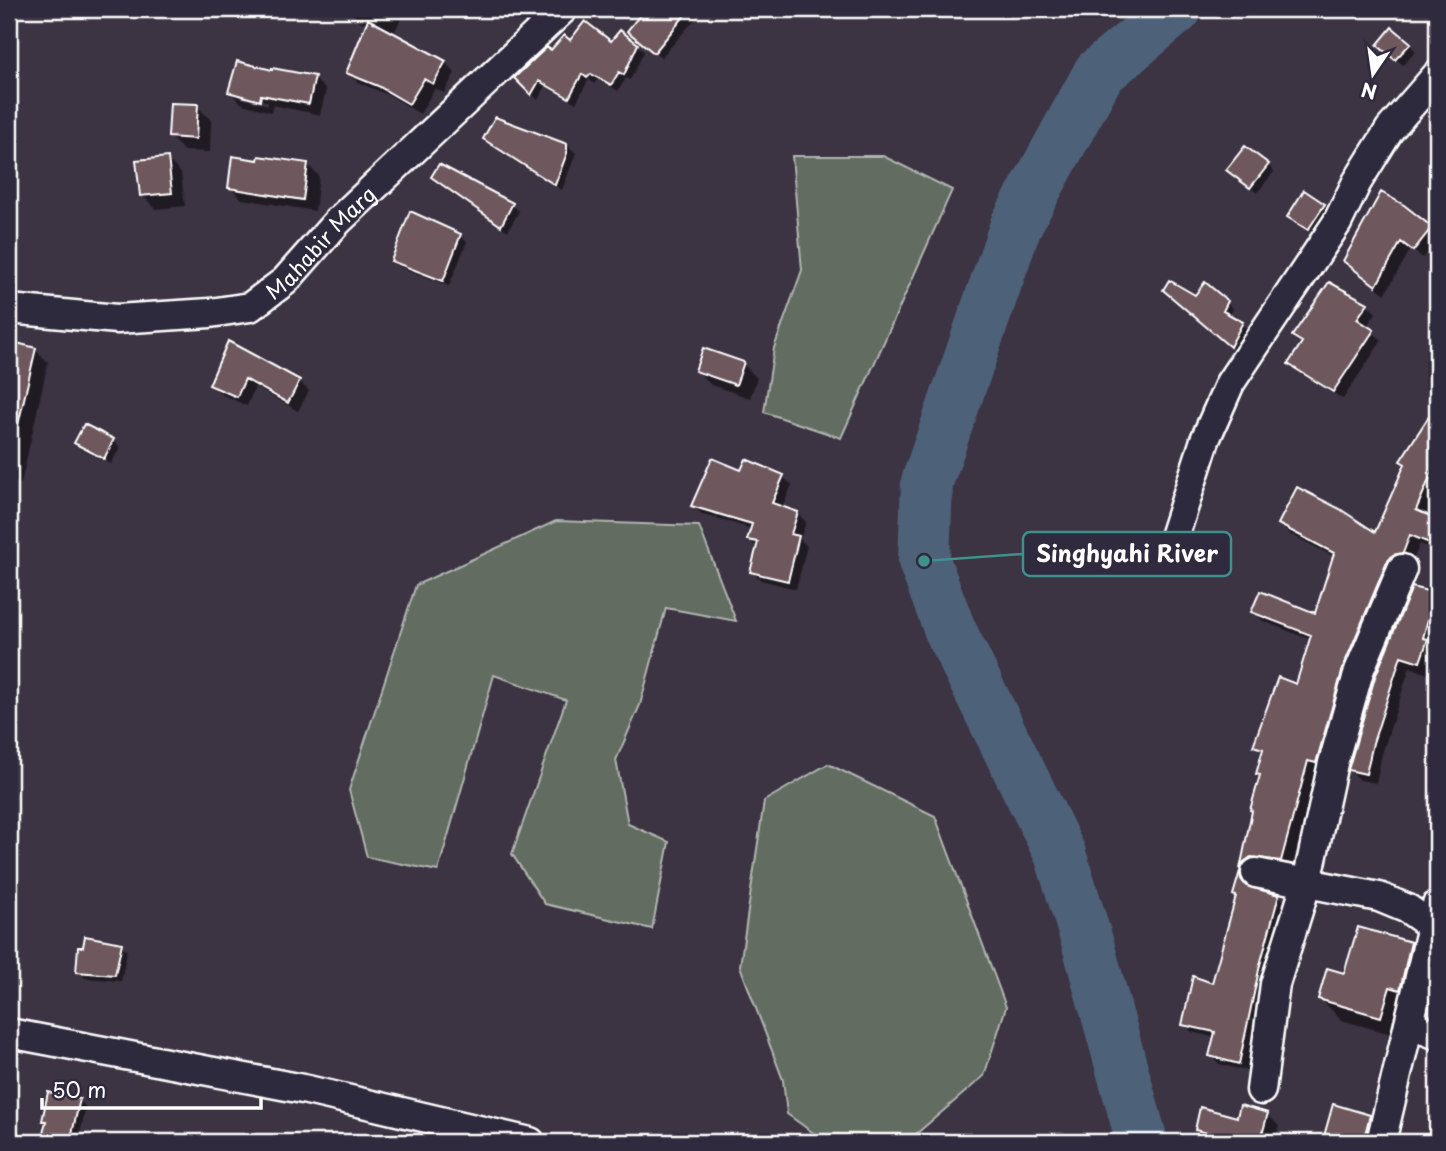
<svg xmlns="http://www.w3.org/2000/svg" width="1446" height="1151" font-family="'Playpen Sans',sans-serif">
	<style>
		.green { fill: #626c60; stroke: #b0b6b0; stroke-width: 2 }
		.shadow { fill: #0007; fill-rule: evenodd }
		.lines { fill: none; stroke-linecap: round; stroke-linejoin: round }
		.river { stroke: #4e6279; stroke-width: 52 }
		.building { fill: #6e585d; stroke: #fff; stroke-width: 2 }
		.street-casing { stroke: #fff; stroke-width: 33 }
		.street { stroke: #2f2a3d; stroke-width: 28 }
		.labels { text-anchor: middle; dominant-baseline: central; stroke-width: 6; stroke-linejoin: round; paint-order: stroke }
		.street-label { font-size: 21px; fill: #fff; stroke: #2f2a3d }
		.leader { fill: none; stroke: #3f918b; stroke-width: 2.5 }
		.callout-dot { fill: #3f918b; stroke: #2f2a3d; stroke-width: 2.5 }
		.callout { fill: #2f2a3d; stroke: #3f918b; stroke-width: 2.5 }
		.callout-label { font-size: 23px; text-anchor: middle; font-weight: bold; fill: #fff }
	</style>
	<rect width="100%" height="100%" fill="#3c3343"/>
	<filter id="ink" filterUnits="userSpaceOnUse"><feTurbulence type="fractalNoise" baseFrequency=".0143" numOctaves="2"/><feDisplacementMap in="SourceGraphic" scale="14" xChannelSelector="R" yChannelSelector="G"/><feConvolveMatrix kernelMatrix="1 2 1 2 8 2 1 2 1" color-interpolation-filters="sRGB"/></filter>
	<g filter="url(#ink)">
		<!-- green -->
		<path class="green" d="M792 156H883L952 190 841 438 764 412 774 348 802 270Z
			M556 521 699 526 736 621 666 608 640 705 616 760 628 824 669 842 652 929 545 904 512 854 566 700 494 675 438 871 367 857 349 790 416 585Z
			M828 764 935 816 1006 1007 984 1076 916 1134 866 1142H826L787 1114 783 1080 740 966 764 801Z"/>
		<!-- shadow -->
		<path class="shadow" d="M348 9H400L404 13 393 35 445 62 455 73 444 93 435 88 420 114 391 96 359 83 348 73 368 24 360 21Z
			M658 9H688L697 17 661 58 636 38 646 20Z
			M570 43 637 45 644 52 630 80 626 78 618 91 598 79 594 84 589 79 576 103 546 86 538 100 516 78 551 52Z
			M1409 44 1416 51 1403 65 1386 51Z
			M273 72 314 78 326 90 320 115 273 105 271 112 242 104 230 92ZM241 94 268 102V105L241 98Z
			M197 106 211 120 210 152 184 151 170 137Z
			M496 119 569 147 576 153 562 190 492 145 485 139Z
			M167 159 181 173 185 206 156 209 142 195Z
			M260 162 307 164 319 176 315 211 242 199 230 187Z
			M1268 165 1274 172 1257 193 1235 176Z
			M440 183 512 205 519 211 508 231Z
			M1324 205 1331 212 1315 235 1289 216Z
			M1431 228 1437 234V241L1423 258 1411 249 1385 294 1345 261Z
			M460 235 467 242 449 286 400 267 393 260Z
			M1172 296 1195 297 1227 303 1233 309 1230 316 1249 330 1237 352Z
			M1367 304 1376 313 1366 327 1382 340 1343 399 1299 372 1290 363 1303 344 1295 336Z
			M9 343 35 350 48 362 21 484 9 480Z
			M229 344 299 381 309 391 298 411 255 387 247 406 221 394 211 385Z
			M704 350 743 364 757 378 750 398 711 385 697 371Z
			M1428 421 1437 426V486L1431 495 1435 498 1427 516 1437 521V550L1420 544 1318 770 1291 870 1251 877 1242 868 1261 776 1258 773 1263 753 1255 745 1297 687 1311 640 1263 621 1253 611 1316 615 1335 557 1290 534 1280 524 1376 535Z
			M113 440 120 447 111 464 83 450 76 443Z
			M742 472 783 477 792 485 782 508 797 513 806 522 800 539 807 546 796 589 761 580 752 572 758 548 749 539 752 529 702 514 693 506Z
			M1413 589 1437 595V678L1410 667 1382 754 1376 783 1360 780 1350 770Z
			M1241 874 1247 881 1248 888 1279 896 1287 904 1267 974 1247 1071 1219 1064 1211 1055 1216 1038 1192 1032 1184 1024 1213 985 1237 897 1235 894Z
			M1410 944 1431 965 1402 1037 1341 1020 1320 998 1345 975Z
			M121 945 127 951 121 981 85 978 78 971 84 949Z
			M79 1101 86 1107 78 1142H43L47 1123 44 1120Z
			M1267 1114 1279 1126 1274 1142H1251L1208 1131V1135L1237 1142H1215L1209 1141 1197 1129Z
			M1369 1116 1376 1123 1371 1142H1335L1326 1135Z"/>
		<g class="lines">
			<!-- river -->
			<path class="river" d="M1142 1142 1087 941 1060 854 950 630 924 561 927 482 1016 225 1099 73 1176 9"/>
		</g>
		<!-- building -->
		<path class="building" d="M645 9H690L654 53 627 31Z
			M368 19 446 61 433 84 424 79 409 104 378 86 346 73Z
			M585 21 611 41 620 30 638 44 624 75 619 72 611 85 591 74 587 78 582 74 569 98 539 81 531 95 514 78 547 47 551 50 564 35 570 40Z
			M1392 27 1411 43 1395 60 1377 45Z
			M237 61 272 70V68L315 76 309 104 261 95 260 101 228 92Z
			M170 103 198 104 196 139 168 137Z
			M495 117 567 144V153L555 185 483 139Z
			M1245 146 1269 164 1250 188 1226 170Z
			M232 156 258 160 259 156 308 163 303 200 228 188Z
			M168 157 172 193 140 196 136 160Z
			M439 164 513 203 501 226 431 177Z
			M1304 190 1325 204 1308 230 1287 217Z
			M1381 192 1404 205 1432 227 1413 251 1401 242 1376 286 1343 261Z
			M410 211 461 234 443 281 391 261Z
			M1169 280 1195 295 1205 282 1228 301 1223 311 1243 322 1230 347 1163 290Z
			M1329 282 1368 303 1357 319 1374 330 1333 392 1288 364 1302 342 1292 336Z
			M9 341 36 348 18 425 9 424Z
			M228 341 300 380 288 403 245 379 237 397 209 385Z
			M703 348 744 362 736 385 695 371Z
			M1437 404V461L1416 510 1437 519V546L1410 535 1403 553 1393 555 1387 562 1344 665 1316 763 1308 761 1281 861 1251 857 1244 862 1240 869 1252 811 1250 810 1260 775 1256 774 1263 749 1253 746 1278 677 1296 684 1311 635 1251 612 1260 591 1315 613 1334 553 1278 524 1297 487 1340 509 1375 532 1405 464 1400 461Z
			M84 424 114 439 104 459 74 443Z
			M712 458 741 470 746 459 784 475 772 503 798 512 791 534 799 536 788 581 750 572 758 542 747 540 752 524 691 506Z
			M1412 587 1435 593 1423 638 1428 639 1420 662 1401 656 1373 743 1366 774 1348 770 1375 677Z
			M1240 871 1241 879 1246 886 1279 895 1260 965 1239 1064 1209 1056 1215 1032 1182 1025 1193 976 1212 983 1236 896 1233 895Z
			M1358 927 1411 942 1400 990 1390 987 1381 1017 1318 999 1327 968 1344 973Z
			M85 936 122 943 115 975 76 972 78 947H83Z
			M48 1092 80 1099 70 1142H41L46 1121H42Z
			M1333 1104 1370 1115 1363 1142H1346L1324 1136Z
			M1240 1105 1268 1113 1260 1142H1245L1195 1130 1200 1107 1237 1117Z"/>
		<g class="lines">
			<defs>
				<g id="street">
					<path id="s1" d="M9 309 117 319 210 313 250 307 285 281 338 221 563 9"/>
					<path d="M1174 537 1205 440 1230 383 1337 223 1357 182 1390 129 1437 75"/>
					<path d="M1256 873 1379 897 1408 909 1432 926"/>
					<path d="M1409 1024 1437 1035"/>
					<path d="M9 1033 303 1089 530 1142"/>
					<path d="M1261 1090 1275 984 1307 882 1333 763 1359 671 1402 569"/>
					<path d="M1381 1142 1437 905"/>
				</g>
			</defs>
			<!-- street casing -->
			<use href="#street" class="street-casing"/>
			<!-- street -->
			<use href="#street" class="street"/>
		</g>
	</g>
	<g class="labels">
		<!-- street labels -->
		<g class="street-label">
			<text stroke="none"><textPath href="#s1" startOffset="338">Mahabir Marg</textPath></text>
		</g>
	</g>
	<!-- callouts -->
	<path class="leader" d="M924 561L1023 554"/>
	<circle class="callout-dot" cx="924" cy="561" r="7"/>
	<rect class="callout" x="1023" y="532" width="208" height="44" rx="7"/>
	<g class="callout-label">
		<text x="1127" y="562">Singhyahi River</text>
	</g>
	<!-- margin -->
	<rect width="1446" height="1151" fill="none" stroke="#2f2a3d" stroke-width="35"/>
	<rect x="18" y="18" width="1411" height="1116" fill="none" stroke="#fff" stroke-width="2.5" filter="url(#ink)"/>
	<!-- north arrow -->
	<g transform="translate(1373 74) rotate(193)" stroke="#2f2a3d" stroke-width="5" paint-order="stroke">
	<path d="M0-5L12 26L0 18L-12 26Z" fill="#ffffff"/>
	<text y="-10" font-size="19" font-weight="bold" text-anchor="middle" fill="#ffffff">N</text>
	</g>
	<!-- scale -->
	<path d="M42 1098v10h219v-10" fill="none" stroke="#ffffff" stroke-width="3.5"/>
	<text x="52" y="1098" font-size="21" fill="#ffffff" stroke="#2f2a3d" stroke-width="5" paint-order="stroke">50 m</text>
</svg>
